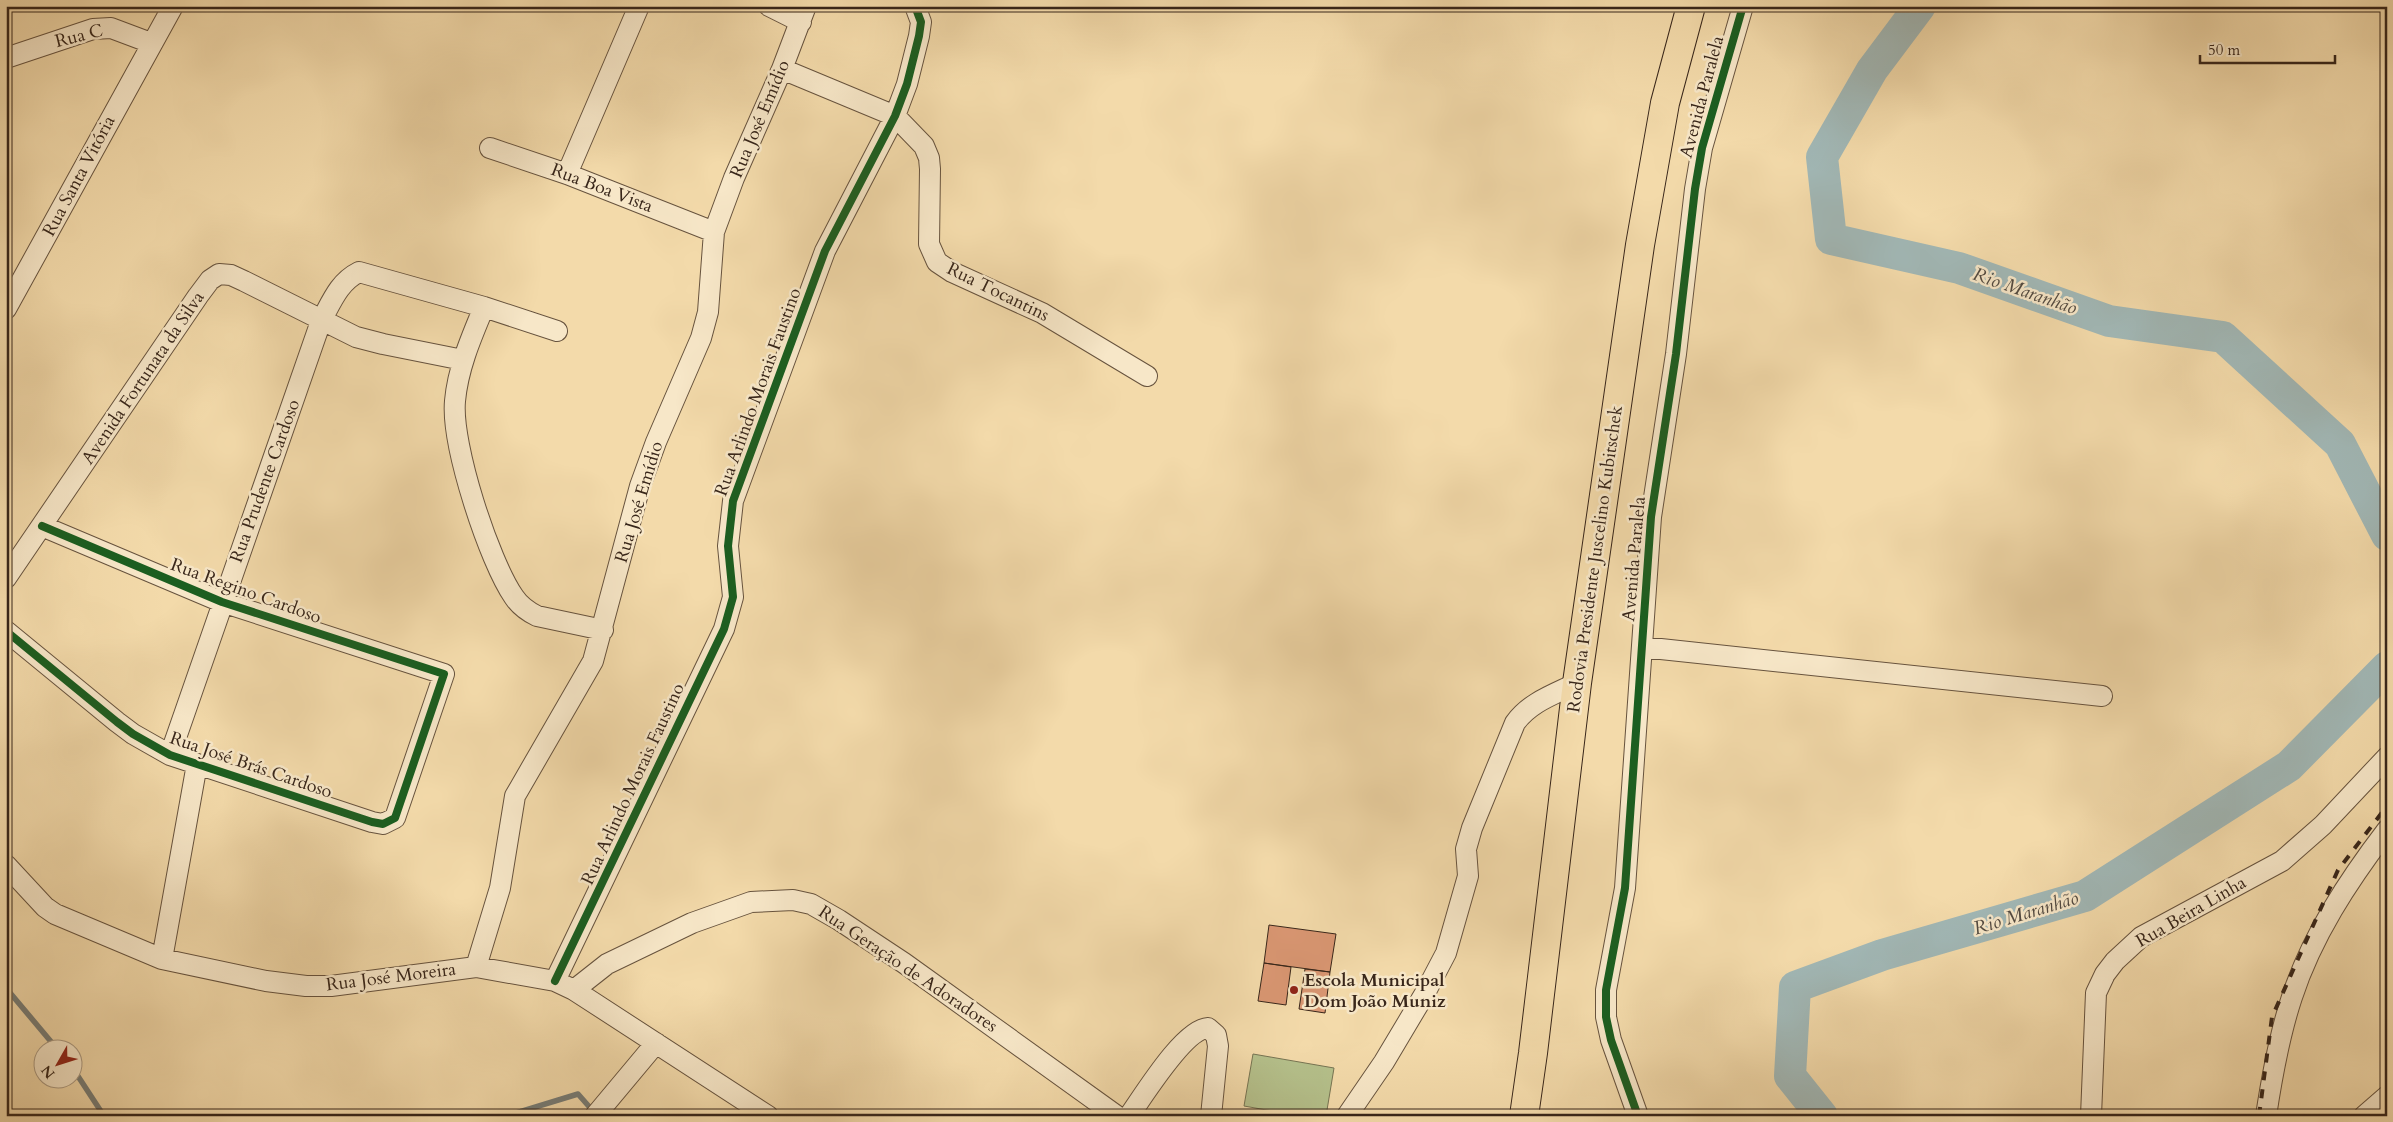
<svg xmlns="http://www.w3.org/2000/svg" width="2393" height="1122" font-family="Cardo,serif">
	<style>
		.green { fill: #b5c18c; stroke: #767453 }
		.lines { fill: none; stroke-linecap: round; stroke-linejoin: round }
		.stream { stroke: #777d77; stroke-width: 5.5 }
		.river { stroke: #a1b7b5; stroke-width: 32 }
		.building { fill: #da9773; stroke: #38261a }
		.street-casing { stroke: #67533e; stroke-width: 22 }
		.highway-casing { stroke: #38261a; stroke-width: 30 }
		.street { stroke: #f7e7c8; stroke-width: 20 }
		.highway { stroke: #f3daaa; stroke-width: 28 }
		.rail { stroke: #38261a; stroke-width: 4; stroke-dasharray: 9 9; stroke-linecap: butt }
		.cycleway-casing { stroke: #f7e7c8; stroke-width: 11 }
		.cycleway { stroke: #1b5e20; stroke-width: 8 }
		.poi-dot { fill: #8f2418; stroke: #f7e7c8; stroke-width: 2 }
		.labels { text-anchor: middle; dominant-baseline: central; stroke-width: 5; stroke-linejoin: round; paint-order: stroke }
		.street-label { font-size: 18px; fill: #38261a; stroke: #f7e7c8 }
		.poi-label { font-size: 18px; font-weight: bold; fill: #38261a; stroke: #f7e7c8; text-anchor: start }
		.water-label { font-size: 19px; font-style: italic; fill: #524a41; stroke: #f7e7c8 }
	</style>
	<rect width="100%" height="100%" fill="#f3daaa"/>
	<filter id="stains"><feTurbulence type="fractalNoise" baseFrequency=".004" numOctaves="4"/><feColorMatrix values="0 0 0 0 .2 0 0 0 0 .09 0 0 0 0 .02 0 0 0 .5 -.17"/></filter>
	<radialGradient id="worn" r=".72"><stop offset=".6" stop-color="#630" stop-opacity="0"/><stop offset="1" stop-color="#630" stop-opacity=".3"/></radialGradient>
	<!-- green -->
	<path class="green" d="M1253 1054 1334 1068 1326 1116H1300L1244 1106Z"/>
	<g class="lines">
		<!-- stream -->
		<path class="stream" d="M6 988 58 1050
			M72 1067 104 1116
			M506 1116 578 1094 593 1111"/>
		<!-- river -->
		<path class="river" d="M1920 6 1872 70 1822 157 1831 239 1959 268 2109 321 2223 337 2340 444 2387 535
			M1822 1116 1790 1076 1795 987 1882 955 2085 896 2289 766 2387 667"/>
	</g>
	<!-- building -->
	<path class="building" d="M1269 925 1336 934 1330 972 1264 963Z
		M1264 963 1291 967 1286 1005 1258 1001Z
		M1305 969 1330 972 1325 1013 1299 1009Z"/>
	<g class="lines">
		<defs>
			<path id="street" d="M769 6 801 22
				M6 58 93 29 111 28 151 43
				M782 69 895 116 924 146 929 158 930 169 929 244 937 262 952 272 1042 313 1147 376
				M490 148 567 174 714 232
				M567 174 639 6
				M6 309 173 6
				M557 331 484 307C471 338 458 368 455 401 451 445 489 561 514 597 520 606 527 611 537 616L603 630
				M6 578 198 296 210 280 219 274 231 275 244 281 356 337 383 344 463 360
				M6 631 117 722 133 734 170 755 372 822 383 824 395 818 444 674 222 602 42 526
				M1642 647 2102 696
				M170 755 321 321C332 301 339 282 359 272L484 307
				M6 865 45 907 55 914 162 959 266 981 306 986H331L476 967 555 981 574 990 768 1116
				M162 959 197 764
				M476 967 500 888 515 796 593 661 640 486 656 442 701 338 708 312 714 232 734 178 782 69 806 6
				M555 981 724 629 733 597 728 546 733 501 825 251 895 116 907 84 919 36 921 22 915 6
				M574 990 607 964 692 923 751 902 793 900 811 904 839 920 904 963 1117 1116
				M595 1116 656 1043
				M1129 1116C1144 1095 1184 1029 1208 1028L1216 1035 1218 1046 1211 1116
				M1347 1116 1384 1062 1424 995 1446 953 1468 876 1466 849 1472 828 1515 723C1530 702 1555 694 1577 683
				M1638 1116 1611 1040 1606 1017V990L1625 888 1651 517 1676 354 1695 189 1702 148 1743 6
				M2091 1116 2096 993 2105 974 2115 961 2141 937 2282 861 2323 825 2387 757
				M2266 1116C2272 1076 2279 1036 2292 997 2312 936 2348 881 2387 830
				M2364 1116 2387 1096"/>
			<path id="highway" d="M1524 1116 1533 1053 1577 683 1640 245 1665 103 1691 6"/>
		</defs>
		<!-- street casing -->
		<use href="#street" class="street-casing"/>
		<!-- highway casing -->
		<use href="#highway" class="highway-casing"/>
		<!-- street -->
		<use href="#street" class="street"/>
		<!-- highway -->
		<use href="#highway" class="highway"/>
		<!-- rail -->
		<path class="rail" d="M2259 1116 2272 1017 2338 870 2387 806"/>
		<defs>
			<path id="cycleway" d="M6 631 117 722 133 734 170 755 372 822 383 824 395 818 444 674 222 602 42 526
				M555 981 724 629 733 597 728 546 733 501 825 251 895 116 907 84 919 36 921 22 915 6
				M1638 1116 1611 1040 1606 1017V990L1625 888 1651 517 1676 354 1695 189 1702 148 1743 6"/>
		</defs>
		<!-- cycleway casing -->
		<use href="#cycleway" class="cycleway-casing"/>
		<!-- cycleway -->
		<use href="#cycleway" class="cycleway"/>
	</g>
	<!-- markers -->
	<circle class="poi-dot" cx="1294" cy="990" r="5"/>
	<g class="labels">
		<!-- street labels -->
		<g class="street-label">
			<text transform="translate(79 36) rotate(-14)">Rua C</text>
			<text transform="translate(1702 97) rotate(-75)">Avenida Paralela</text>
			<text transform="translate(760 119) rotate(-67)">Rua José Emídio</text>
			<text transform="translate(79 176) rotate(-62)">Rua Santa Vitória</text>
			<text transform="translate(602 188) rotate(21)">Rua Boa Vista</text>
			<text transform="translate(998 292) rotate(26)">Rua Tocantins</text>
			<text transform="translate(143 378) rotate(-56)">Avenida Fortunata da Silva</text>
			<text transform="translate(758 392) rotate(-70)">Rua Arlindo Morais Faustino</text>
			<text transform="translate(265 481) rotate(-70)">Rua Prudente Cardoso</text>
			<text transform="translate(639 502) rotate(-73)">Rua José Emídio</text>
			<text transform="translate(1595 559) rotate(-82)">Rodovia Presidente Juscelino Kubitschek</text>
			<text transform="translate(1634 559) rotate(-85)">Avenida Paralela</text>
			<text transform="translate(246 591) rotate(20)">Rua Regino Cardoso</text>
			<text transform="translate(251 765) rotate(19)">Rua José Brás Cardoso</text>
			<text transform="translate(633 784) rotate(-65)">Rua Arlindo Morais Faustino</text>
			<text transform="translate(2191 912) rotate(-30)">Rua Beira Linha</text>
			<text transform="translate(908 969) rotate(34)">Rua Geração de Adoradores</text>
			<text transform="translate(391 977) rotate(-7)">Rua José Moreira</text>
		</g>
		<!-- poi labels -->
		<g class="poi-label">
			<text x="1304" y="980">Escola Municipal<tspan x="1304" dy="21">Dom João Muniz</tspan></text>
		</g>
		<!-- water labels -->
		<g class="water-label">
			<text transform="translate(2025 291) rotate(19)">Rio Maranhão</text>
			<text transform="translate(2026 913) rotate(-17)">Rio Maranhão</text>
		</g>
	</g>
	<!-- margin -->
	<rect width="2393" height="1122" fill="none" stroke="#f3daaa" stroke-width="25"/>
	<rect x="8" y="8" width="2378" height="1107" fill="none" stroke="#38261a" stroke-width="2.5"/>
	<rect x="12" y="12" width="2368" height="1097" fill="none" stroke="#38261a"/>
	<!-- north arrow -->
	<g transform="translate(58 1064) rotate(231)"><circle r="24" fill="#f7e7c8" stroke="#ab9a82"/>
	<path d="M0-4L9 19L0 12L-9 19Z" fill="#8f2418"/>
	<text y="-8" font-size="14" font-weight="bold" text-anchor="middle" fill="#38261a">N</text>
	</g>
	<!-- scale -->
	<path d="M2200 55v8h135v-8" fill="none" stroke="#38261a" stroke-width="2.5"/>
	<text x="2208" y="55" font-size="15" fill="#38261a" stroke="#f7e7c8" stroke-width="4" paint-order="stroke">50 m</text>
	<rect width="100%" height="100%" filter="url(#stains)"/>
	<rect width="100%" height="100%" fill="url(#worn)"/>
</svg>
